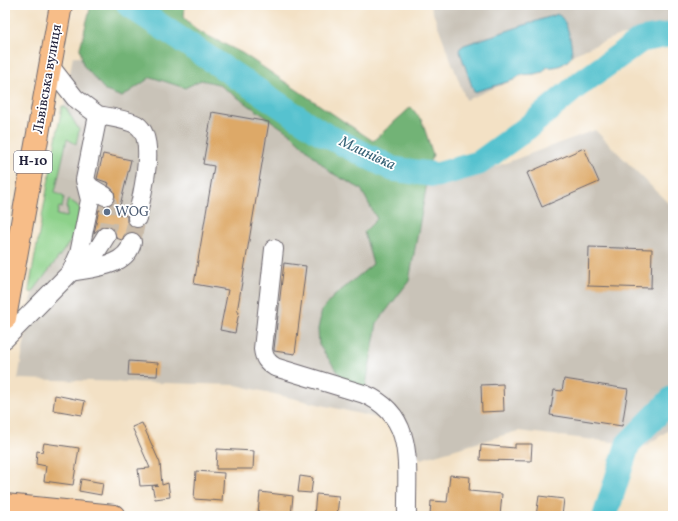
<svg xmlns="http://www.w3.org/2000/svg" width="678" height="521" font-family="Vollkorn,serif">
	<style>
		.industrial { fill: #c9c3b8 }
		.green { fill: #8dd18a; stroke: #587a62 }
		.forest { fill: #72b376; stroke: #4a6a58 }
		.water { fill: #56c2cf; stroke: #3c7285 }
		.lines { fill: none; stroke-linecap: round; stroke-linejoin: round }
		.river { stroke: #56c2cf; stroke-width: 25 }
		.building { fill: #dda968 }
		.minor-tunnel { stroke: #c9bba9; stroke-width: 18; stroke-dasharray: 18 9; stroke-linecap: butt }
		.minor-casing { stroke: #6b656b; stroke-width: 20 }
		.major-casing { stroke: #6b656b; stroke-width: 24 }
		.minor { stroke: #fff; stroke-width: 18 }
		.major { stroke: #f7bd88; stroke-width: 22 }
		.service-dot { fill: #5c6f8a; stroke: #fff; stroke-width: 1.5 }
		.labels { text-anchor: middle; dominant-baseline: central; stroke-width: 3.5; stroke-linejoin: round; paint-order: stroke }
		.shield { fill: #fff; stroke: #646476; stroke-width: 1 }
		.shield-label { font-size: 13px; font-weight: bold; fill: #22223b }
		.street-label { font-size: 14px; fill: #22223b; stroke: #fff }
		.service-label { font-size: 14px; fill: #4e5e75; stroke: #fff; text-anchor: start }
		.water-label { font-size: 15px; font-style: italic; fill: #376276; stroke: #fff }
	</style>
	<rect width="100%" height="100%" fill="#fff"/>
	<filter id="ink" filterUnits="userSpaceOnUse"><feTurbulence type="fractalNoise" baseFrequency=".025" numOctaves="2"/><feDisplacementMap in="SourceGraphic" scale="8" xChannelSelector="R" yChannelSelector="G"/><feConvolveMatrix kernelMatrix="1 2 1 2 8 2 1 2 1" color-interpolation-filters="sRGB"/></filter>
	<filter id="wash" filterUnits="userSpaceOnUse"><feTurbulence type="fractalNoise" baseFrequency=".012" numOctaves="4" result="noise"/><feDisplacementMap in="SourceGraphic" scale="16" xChannelSelector="R" yChannelSelector="G"/><feGaussianBlur stdDeviation="0.9" result="paint"/><feColorMatrix in="noise" values="0 0 0 0 0 0 0 0 0 0 0 0 0 0 0 0 0 1.4 0 .05"/><feComposite in="paint" operator="in"/></filter>
	<g filter="url(#wash)">
		<rect width="100%" height="100%" fill="#f3e1c5"/>
		<!-- industrial -->
		<path class="industrial" d="M430 5H673V29L617 36 466 100Z
			M73 56 197 67 336 152 440 187 595 130 673 208V427L646 446 518 431 421 459 382 419 236 385 18 379Z"/>
		<!-- green -->
		<path class="green" d="M62 106 66 108 79 130 76 144 67 139 55 192 64 197 62 208 59 207 57 215 67 217 68 209 66 208 68 199 77 205 80 209 75 235 32 293 30 292 29 289Z"/>
		<!-- forest -->
		<path class="forest" d="M91 5H185L184 17 196 30 242 53 373 141 411 107 422 121 433 155 425 171 426 189 409 281 377 323 365 391 348 387 319 345 318 329 322 310 333 297 373 264 364 232 377 219 361 189 330 172 292 135 218 84 201 80 185 88 151 77 122 97 106 91 83 65 80 48Z"/>
		<!-- water -->
		<path class="water" d="M558 14C568 21 572 43 572 56 566 64 558 68 547 67L543 72 535 74 520 75 514 80 474 92 459 49 464 45Z"/>
		<g class="lines">
			<!-- river -->
			<path class="river" d="M129 5 320 132 393 169 437 175 479 163 527 128 577 86 641 40 673 34
				M605 516 628 444 673 398"/>
		</g>
		<g id="blocks">
			<!-- building -->
			<path class="building" d="M212 112 269 122 237 312H239L235 333 220 330 228 290 194 284 214 166 203 164Z
				M584 148 599 182 542 207 527 173Z
				M103 154 131 160 118 214 127 216V222L130 226 140 228 139 234 130 232 125 234 122 240 116 238 115 231 106 226 101 227 94 233 99 210 102 211 103 206 110 205 115 197 114 191 108 186 109 183 97 179Z
				M589 247 652 249 651 288 588 286Z
				M284 263 306 266 295 354 274 351V349Z
				M129 361 158 363 157 376 128 375Z
				M564 379 628 389 622 426 550 415 554 390 562 391Z
				M503 384 504 411 482 412 481 385Z
				M55 395 85 401 82 415 53 410Z
				M142 423 160 463 162 485 168 483 170 497 155 499 152 486 158 485 140 486 138 469 150 468 132 427Z
				M44 443 79 448 73 485 44 481 46 466 36 464 37 451 42 452Z
				M515 444H532L531 461 480 460 481 445 515 448Z
				M217 449 254 451 253 469H216Z
				M196 471 224 473 222 501 194 499Z
				M450 475 470 477 469 491 502 494 500 516 455 514V516H430L431 501 447 502Z
				M300 476 313 478 311 493 298 492Z
				M81 479 103 483 101 495 79 491Z
				M260 492 293 496 291 516 258 514Z
				M316 494 339 496 337 516H314Z
				M539 496 564 499 562 516H536Z"/>
		</g>
	</g>
	<g filter="url(#ink)">
		<use href="#blocks" fill-opacity="0" stroke="#6b656b" stroke-width="1"/>
		<g class="lines">
			<!-- minor-tunnel -->
			<path class="minor-tunnel" d="M105 196C113 209 108 223 106 236
				M132 242 137 218"/>
			<defs>
				<path id="minor" d="M98 115C108 117 129 120 137 125 158 139 141 198 137 218
					M85 180 90 187 105 196
					M274 249 263 349C264 358 267 362 275 367L364 394C417 416 406 468 407 516
					M76 269 93 257 106 236
					M71 272C91 268 127 267 132 242
					M5 339 71 272 79 254 90 200 85 180 98 115 75 98 50 66"/>
				<path id="major" d="M5 318 61 5
					M5 505 114 516"/>
			</defs>
			<!-- minor casing -->
			<use href="#minor" class="minor-casing"/>
			<!-- major casing -->
			<use href="#major" class="major-casing"/>
			<!-- minor -->
			<use href="#minor" class="minor"/>
			<!-- major -->
			<use href="#major" class="major"/>
		</g>
	</g>
	<!-- markers -->
	<circle class="service-dot" cx="107" cy="212" r="4"/>
	<g class="labels">
		<!-- shield labels -->
		<rect class="shield" x="14" y="151" width="38" height="22" rx="3"/>
		<g class="shield-label">
			<text x="33" y="162">Н-10</text>
		</g>
		<!-- street labels -->
		<g class="street-label">
			<text transform="translate(48 79) rotate(-80)">Львівська вулиця</text>
		</g>
		<!-- service labels -->
		<g class="service-label">
			<text x="115" y="212">WOG</text>
		</g>
		<!-- water labels -->
		<g class="water-label">
			<text transform="translate(367 154) rotate(25)">Млинівка</text>
		</g>
	</g>
	<!-- margin -->
	<rect width="678" height="521" fill="none" stroke="#fff" stroke-width="20"/>
</svg>
